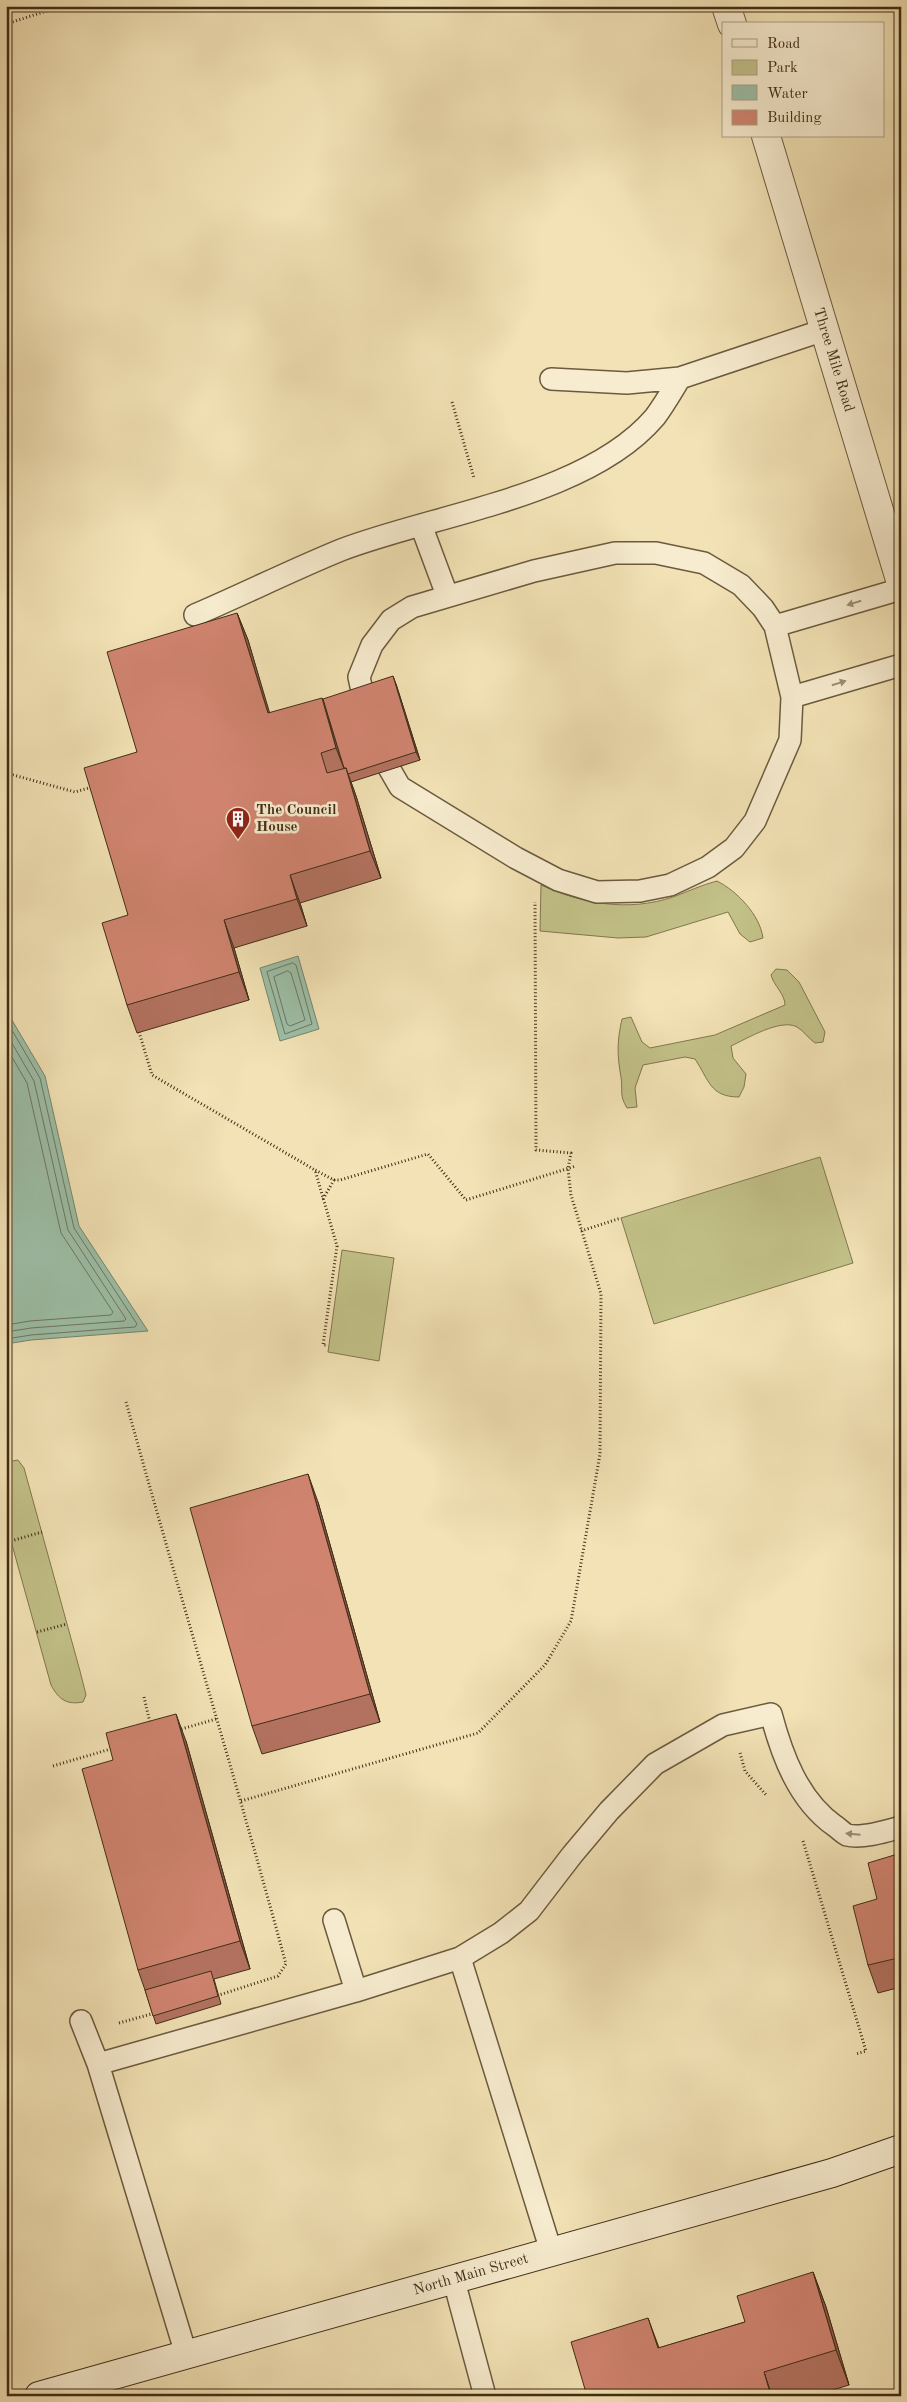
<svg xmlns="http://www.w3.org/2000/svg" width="907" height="2402" font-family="'Old Standard TT',serif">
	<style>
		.green { fill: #c2c188; stroke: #817750 }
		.water { fill: #9cbfa8; stroke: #77856e }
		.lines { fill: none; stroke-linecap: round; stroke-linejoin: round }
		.shore { stroke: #6e7660; stroke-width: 1 }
		.service-casing { stroke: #6c5a3e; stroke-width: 24 }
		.tertiary-casing { stroke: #6c5a3e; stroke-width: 30 }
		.secondary-casing { stroke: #402d17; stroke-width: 30 }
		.path { stroke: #402d17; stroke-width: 3; stroke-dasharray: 1 2.5; stroke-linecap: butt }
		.service { stroke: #f7eccf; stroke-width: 21 }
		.tertiary { stroke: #f7eccf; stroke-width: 28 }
		.secondary { stroke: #f7eccf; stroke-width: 28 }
		.wall { fill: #b37260; stroke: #402d17 }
		.shaded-wall { fill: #925c4e; stroke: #402d17 }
		.building { fill: #d08470; stroke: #402d17 }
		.oneway { fill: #9c8c73 }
		.labels { text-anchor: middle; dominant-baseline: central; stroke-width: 5; stroke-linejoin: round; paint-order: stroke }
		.street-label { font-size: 15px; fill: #402d17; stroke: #f7eccf }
		.poi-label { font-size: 15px; font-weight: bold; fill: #402d17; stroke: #f7eccf; text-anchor: start }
	</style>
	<rect width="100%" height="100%" fill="#f2e2b5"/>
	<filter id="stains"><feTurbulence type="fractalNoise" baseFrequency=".004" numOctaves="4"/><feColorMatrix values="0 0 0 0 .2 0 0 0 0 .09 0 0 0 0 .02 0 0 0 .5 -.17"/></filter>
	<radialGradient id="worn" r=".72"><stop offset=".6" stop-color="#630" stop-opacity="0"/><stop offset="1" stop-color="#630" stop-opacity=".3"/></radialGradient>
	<!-- green -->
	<path class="green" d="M717 881C737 891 760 915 763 938L750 942 740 934 728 912 646 937 618 938 540 931 541 885C583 904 628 912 673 897 687 892 701 885 717 881Z
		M776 969 787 970 799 982 825 1032 823 1042 815 1043C809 1039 804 1031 797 1027 781 1018 746 1039 731 1046L733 1058 746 1074 744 1087 739 1097C710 1097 709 1080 695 1059L685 1057 643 1065 635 1088 637 1107 627 1108C619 1095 623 1091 621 1077 617 1055 617 1041 622 1019L631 1017 642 1042 650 1048 715 1035 785 1005C785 994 774 986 771 975Z
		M820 1157 853 1263 654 1324 621 1218Z
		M342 1250 394 1258 379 1361 328 1352Z
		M18 1460 24 1468 80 1671 86 1695 83 1702C67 1705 59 1700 51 1685L11 1541 6 1519V1462Z"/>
	<!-- water -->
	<path class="water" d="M298 956 319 1029 280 1041 260 968Z
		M6 1010 45 1076 79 1226 148 1331 31 1340 6 1344Z"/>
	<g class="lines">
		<!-- shore -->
		<path class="shore" d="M293 963 296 965 312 1024 285 1034 267 972Z
			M288 971 291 973 305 1020 290 1026 287 1024 274 977Z
			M6 1020 40 1078 74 1228 137 1324 135 1327 31 1335 6 1339
			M6 1033 34 1081 68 1230 126 1319 124 1321 31 1328 6 1332
			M6 1047 27 1083 61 1233 113 1312 111 1315 30 1321 6 1325"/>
		<defs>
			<path id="service" d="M551 379 627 383 680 378 824 330
				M421 525 447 595
				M615 553H656L704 563 741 585 763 608 775 626 792 697 790 740 755 821 734 848 708 867 670 885 640 891 597 892 558 880 516 858 400 787 382 756 367 714 359 677 372 645 391 620 412 607 534 571Z
				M195 615C244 594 292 570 341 550 435 514 588 496 655 417 664 405 672 391 680 378
				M775 626 901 589
				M792 697 901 665
				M334 1920 356 1991
				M460 1958 551 2251
				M81 2021 98 2064 186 2354
				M98 2064 356 1991 460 1958 501 1933 529 1911 572 1855 609 1811 655 1764 723 1725 771 1714C782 1755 798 1800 835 1826 838 1828 843 1833 847 1835 862 1839 887 1831 901 1827
				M454 2281 485 2396"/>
			<path id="tertiary" d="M726 6 732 24
				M766 136 901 583"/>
			<path id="secondary" d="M39 2396 832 2173 901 2149"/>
		</defs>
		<!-- service casing -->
		<use href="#service" class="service-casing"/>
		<!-- tertiary casing -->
		<use href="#tertiary" class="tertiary-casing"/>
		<!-- secondary casing -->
		<use href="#secondary" class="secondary-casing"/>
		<!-- path -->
		<path class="path" d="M6 24 62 6
			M452 402 474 478
			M6 773 75 792 92 787
			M139 1032 152 1075 315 1170
			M334 1180H340L428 1154 466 1200 576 1166
			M323 1199 334 1180 315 1170 337 1246 323 1345H328
			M581 1231 621 1218
			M126 1402C178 1590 235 1776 286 1964L278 1976 216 1996
			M11 1541 42 1532
			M37 1632 67 1624
			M144 1697 150 1723
			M178 1730 216 1719
			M740 1753 745 1771 767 1796
			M53 1766 114 1748
			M241 1801 478 1733 545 1665 571 1621 600 1454 601 1294 571 1195 568 1169 571 1153 536 1150 535 902
			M803 1841 866 2051 856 2054
			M119 2023 155 2013"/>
		<!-- service -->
		<use href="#service" class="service"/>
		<!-- tertiary -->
		<use href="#tertiary" class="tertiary"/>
		<!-- secondary -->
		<use href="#secondary" class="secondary"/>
	</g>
	<!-- wall -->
	<path class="wall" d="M237 613 248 640 269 713 325 706 396 684 420 760 351 782 356 796 381 878 300 903 307 926 234 948 249 1000 137 1033 127 1005 128 915 137 752Z
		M318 1502 380 1722 262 1754 252 1726Z
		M186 1741 250 1969 214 1979 221 2004 156 2024 145 1990 138 1970Z
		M901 1853V1987L878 1993 868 1965 877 1899Z
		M813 2272 826 2307 849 2385 813 2396H587L659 2348 745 2322Z"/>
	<!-- shaded-wall -->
	<path class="shaded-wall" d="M237 613 248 640 278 741 268 713Z
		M393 676 396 684 420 760 416 752Z
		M322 698 347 776 336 748Z
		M346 768 356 796 381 878 370 851Z
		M290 875 300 903 307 926 297 899Z
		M224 920 234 948 249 1000 239 972Z
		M308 1474 318 1502 380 1722 370 1694Z
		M176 1714 186 1741 250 1969 240 1941Z
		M813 2272 826 2307 849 2385 836 2350Z
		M648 2318 661 2353 658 2348Z
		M764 2372 772 2396H771Z"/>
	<!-- building -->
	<path class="building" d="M237 613 268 713 322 698 336 748 321 753 327 773 346 768 370 851 290 875 297 899 224 920 239 972 127 1005 102 923 128 915 84 768 137 752 107 652Z
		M393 676 416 752 348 774 346 768H344L323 699Z
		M308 1474 370 1694 252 1726 190 1508Z
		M176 1714 240 1941 138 1970 82 1769 113 1760 106 1733Z
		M901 1853V1967L898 1958 868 1965 853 1906 877 1899 868 1863Z
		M211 1971 218 1996 153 2016 145 1990Z
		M813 2272 836 2350 764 2372 771 2396H587L571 2342 648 2318 658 2348 745 2322 737 2296Z"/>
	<!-- one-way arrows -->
	<defs><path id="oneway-solid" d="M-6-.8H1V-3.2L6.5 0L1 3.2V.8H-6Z" transform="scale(1.25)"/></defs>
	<g class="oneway">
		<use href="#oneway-solid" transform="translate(854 603) rotate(163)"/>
		<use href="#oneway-solid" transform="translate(839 683) rotate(-17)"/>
		<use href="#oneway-solid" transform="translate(853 1834) rotate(-175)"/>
	</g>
	<!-- icons -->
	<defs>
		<symbol id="building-pin" viewBox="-11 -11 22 30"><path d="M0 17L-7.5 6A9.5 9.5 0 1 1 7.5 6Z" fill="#8f2418" stroke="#f7eccf"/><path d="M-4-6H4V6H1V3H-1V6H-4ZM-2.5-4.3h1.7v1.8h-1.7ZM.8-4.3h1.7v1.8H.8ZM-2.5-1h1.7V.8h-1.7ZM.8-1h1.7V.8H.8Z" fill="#fff"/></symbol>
	</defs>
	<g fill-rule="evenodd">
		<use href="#building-pin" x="224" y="805" width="28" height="38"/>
	</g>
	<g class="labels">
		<!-- street labels -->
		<g class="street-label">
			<text transform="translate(833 360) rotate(73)">Three Mile Road</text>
			<text transform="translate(471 2275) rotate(-16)">North Main Street</text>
		</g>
		<!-- poi labels -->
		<g class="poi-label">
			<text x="256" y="810">The Council<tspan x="256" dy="17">House</tspan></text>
		</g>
	</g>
	<!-- margin -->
	<rect width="907" height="2402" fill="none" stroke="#f2e2b5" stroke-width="25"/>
	<rect x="8" y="8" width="892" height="2387" fill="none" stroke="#402d17" stroke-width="2.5"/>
	<rect x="12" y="12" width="882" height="2377" fill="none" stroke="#402d17"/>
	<!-- legend -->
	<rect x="722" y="22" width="162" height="115" fill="#f7eccf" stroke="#aea085"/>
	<rect x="732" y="39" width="25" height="8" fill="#f7eccf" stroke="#aea085"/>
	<text x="767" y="48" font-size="15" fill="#402d17">Road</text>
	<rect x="732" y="60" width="25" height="15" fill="#c2c188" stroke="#aea085"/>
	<text x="767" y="72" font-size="15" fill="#402d17">Park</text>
	<rect x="732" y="85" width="25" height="15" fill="#9cbfa8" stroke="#aea085"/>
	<text x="767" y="98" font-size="15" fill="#402d17">Water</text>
	<rect x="732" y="110" width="25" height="15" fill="#d08470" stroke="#aea085"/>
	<text x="767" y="122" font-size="15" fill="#402d17">Building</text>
	<rect width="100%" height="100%" filter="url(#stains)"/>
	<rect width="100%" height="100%" fill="url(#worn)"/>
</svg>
